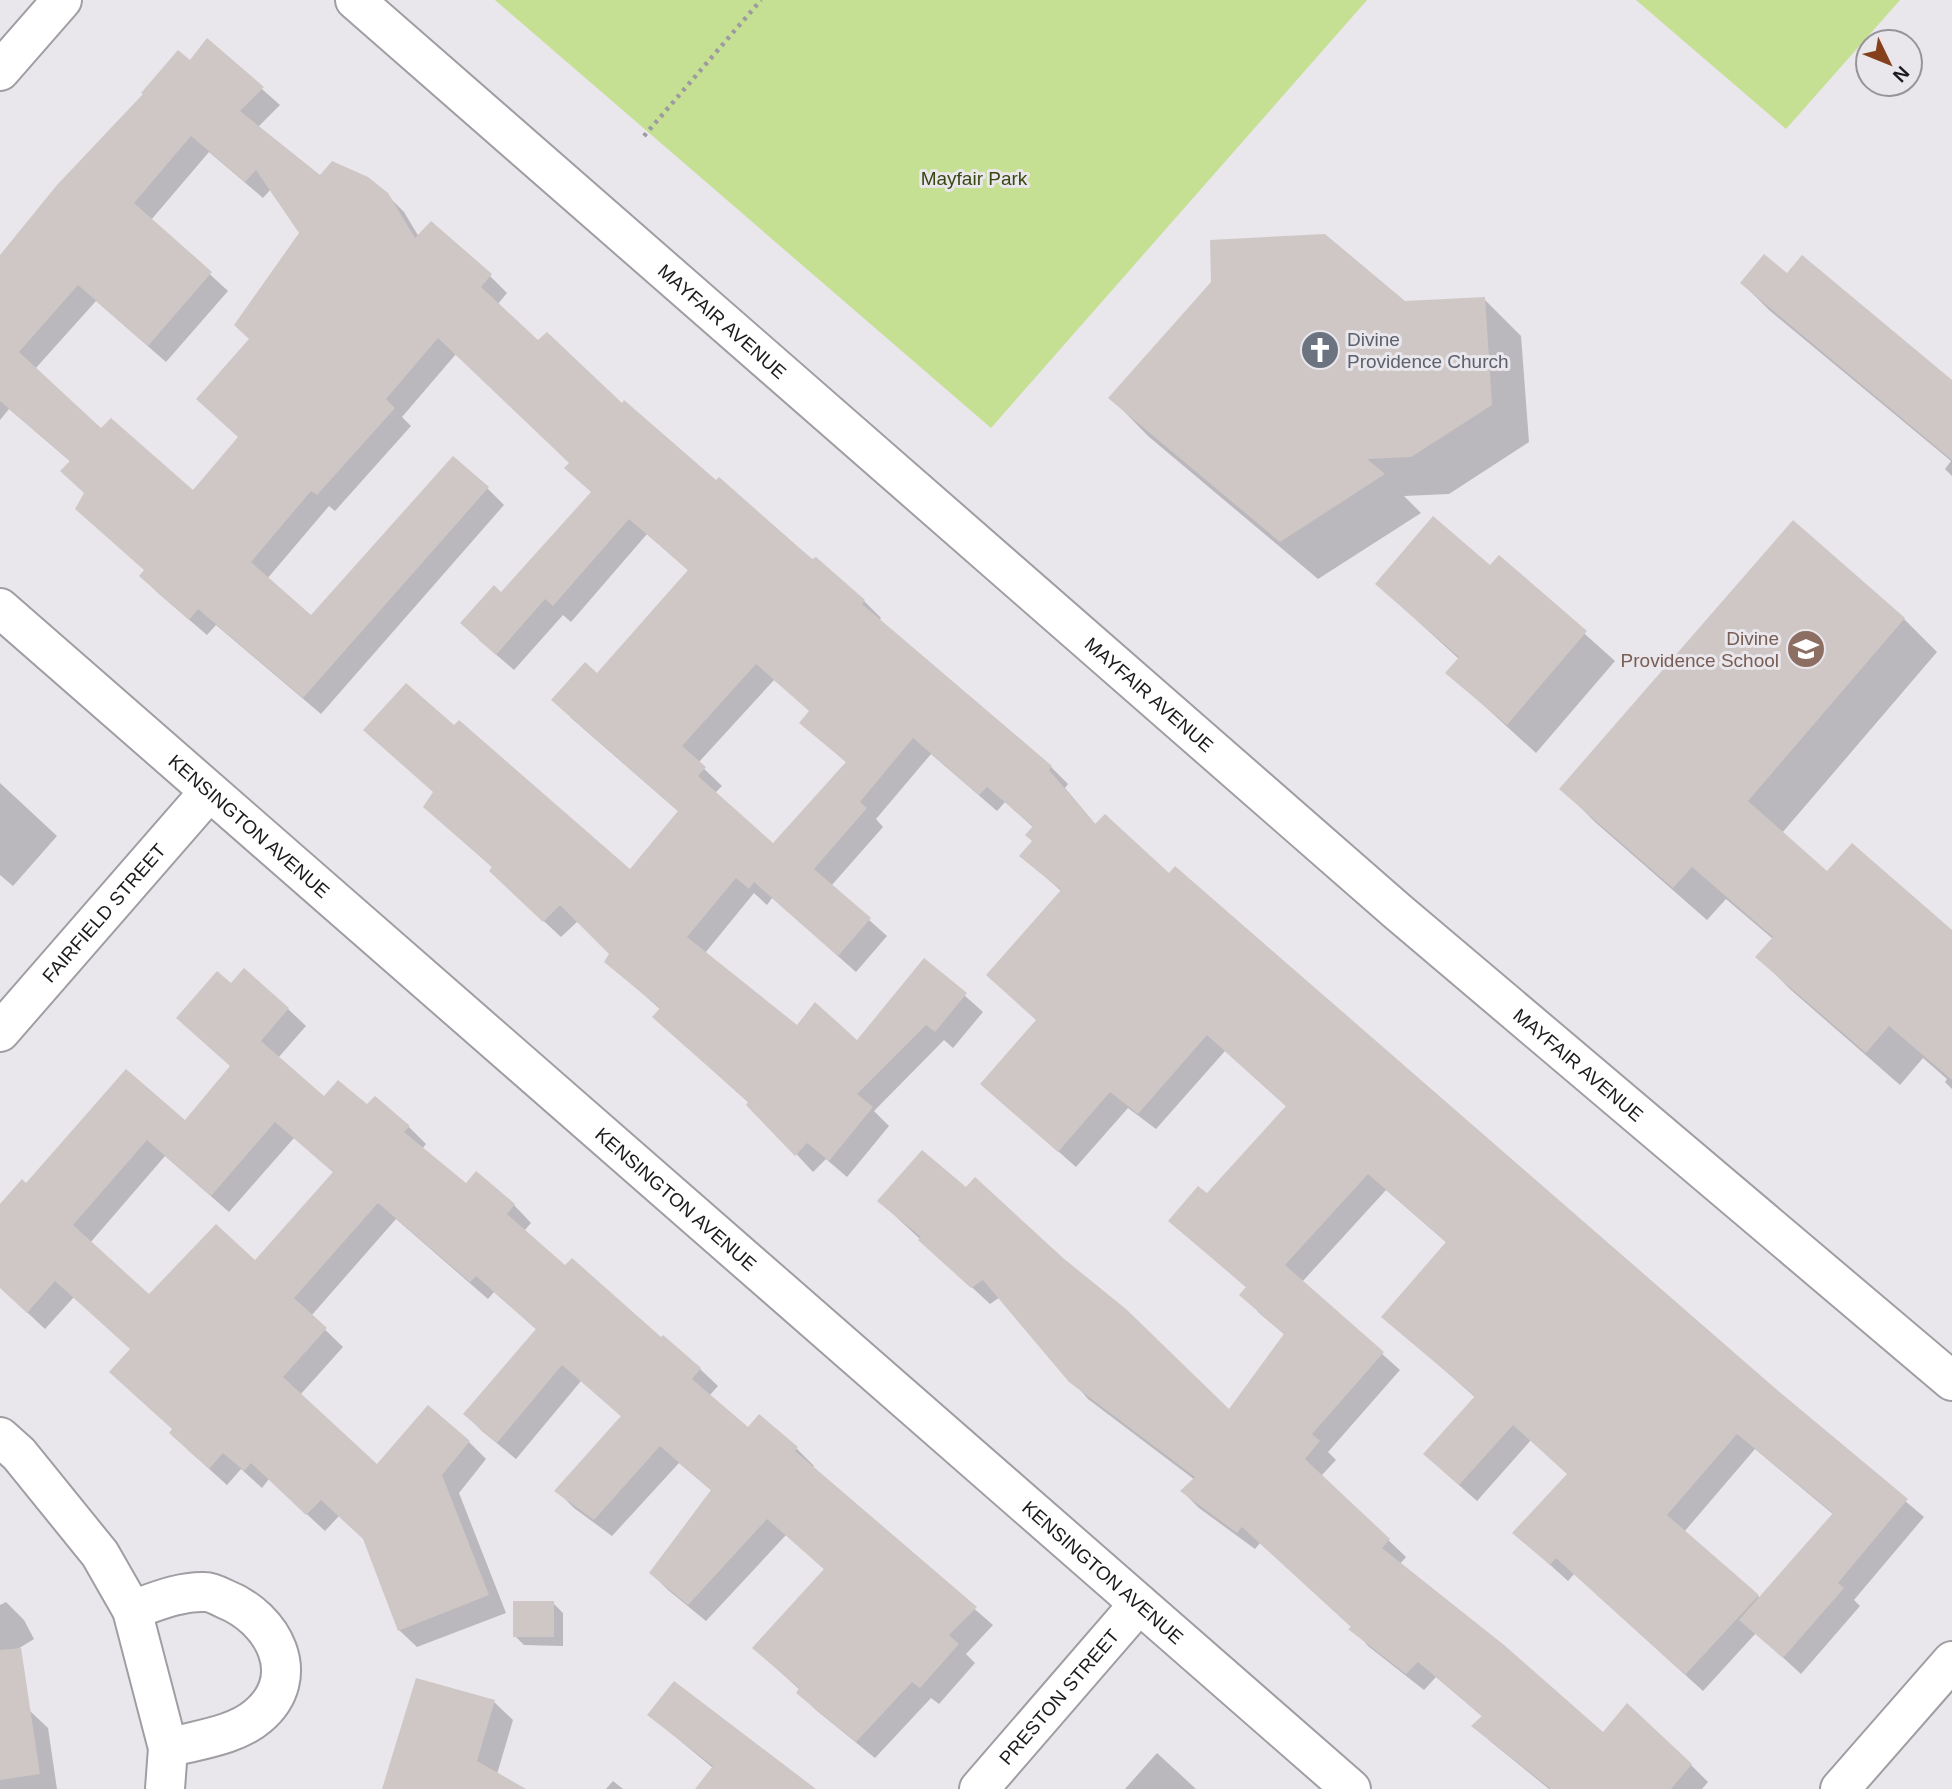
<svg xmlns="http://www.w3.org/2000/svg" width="1952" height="1789" font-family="Helvetica,sans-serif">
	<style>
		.green { fill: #c5df93 }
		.shadow { fill: #0003; fill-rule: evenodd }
		.building { fill: #cfc7c5; fill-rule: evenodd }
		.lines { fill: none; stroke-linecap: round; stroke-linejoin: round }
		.minor-casing { stroke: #a09da3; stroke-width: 42 }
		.path { stroke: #9d9ba0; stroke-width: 4.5; stroke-dasharray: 3.5 5; stroke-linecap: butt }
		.minor { stroke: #fff; stroke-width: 38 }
		.labels { text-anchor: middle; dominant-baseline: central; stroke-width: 6; stroke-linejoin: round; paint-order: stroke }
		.park-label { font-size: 19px; fill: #394811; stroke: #e9e6ec }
		.street-label { font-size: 19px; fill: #1b1a1c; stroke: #e9e6ec }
		.worship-label { font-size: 19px; fill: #5b616d; stroke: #e9e6ec; text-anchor: start }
		.education-label { font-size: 19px; fill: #785e54; stroke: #e9e6ec; text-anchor: end }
	</style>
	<rect width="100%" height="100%" fill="#e9e6ec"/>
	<!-- green -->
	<path class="green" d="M495 0H1367L991 428Z
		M1636 0H1900L1786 129Z"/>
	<!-- shadow -->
	<path class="shadow" d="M208 41 280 105 258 127 320 177 386 194 404 212 419 237 490 276 507 293 497 305 538 343 622 405 864 601 881 618 879 621 1051 767 1068 784 1065 788 1096 825 1169 875 1924 1517 1854 1600 1860 1606 1801 1674 1756 1633 1703 1691 1574 1574 1568 1581 1515 1533 1569 1475 1531 1440 1477 1501 1443 1471 1476 1398 1383 1316 1447 1243 1386 1190 1302 1282 1400 1370 1328 1452 1336 1460 1321 1476 1406 1557 1400 1564 1604 1735 1691 1765 1708 1782 1702 1789H1549L1491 1742 1474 1726 1483 1717 1436 1677 1424 1690 1368 1646 1352 1627 1260 1543 1255 1549 1199 1508 1182 1491 1195 1480 1088 1399 1000 1297 990 1304 879 1201 1229 1411 1285 1335 1258 1312 1247 1288 1170 1221 1207 1196 1287 1107 1225 1051 1156 1129 1128 1108 1076 1167 982 1084 1038 1021 1061 891 1021 855 1034 841V828L1005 802 997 811 931 754 876 819 883 827 831 886 887 936 856 972 772 898 767 905 754 893 705 953 798 1027 857 1042 925 960 983 1012 953 1048 944 1040 874 1111 889 1126 847 1177 826 1159 813 1172 749 1103 654 1017 661 1010 607 962 612 954 578 921 561 937 508 888 493 868 425 807 630 872 679 812 570 717 597 676 689 571 647 534 571 622 563 615 514 670 479 640 501 594 593 493 571 464 456 354 402 417 411 426 335 511 329 506 267 579 312 617 487 488 504 505 321 714 216 625 207 635 158 593 141 576 146 571 86 493 71 462 9 409 0 420V258L191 62ZM209 152 263 198 271 189 301 233 251 339 240 438 193 492 101 431 35 369 96 301 166 362 228 291 151 220ZM774 680 811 712 802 723 847 763 773 845 715 793 722 786 698 763ZM1755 1449 1834 1515 1760 1598 1684 1532Z
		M1787 276 1952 382V476L1945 469 1951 461 1769 310 1742 283Z
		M1484 299 1521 336 1529 442 1449 494 1404 496 1421 513 1318 579 1148 436 1111 398 1404 303Z
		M1793 522 1904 619 1937 652 1782 833 1827 873 1952 932V1089L1945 1082 1947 1079 1923 1058 1900 1085 1791 990 1758 957 1773 939 1726 899 1707 920 1595 822 1562 789Z
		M1499 557 1615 661 1536 753 1448 673 1459 659 1377 584 1490 568Z
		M0 783 57 836 13 886 0 875Z
		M231 985 288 1009 306 1026 278 1058 324 1099 367 1107 409 1127 426 1144 422 1149 466 1186 514 1205 531 1223 524 1231 565 1267 661 1339 663 1337 700 1369 718 1386 709 1396 748 1430 797 1449 814 1466 812 1468 993 1625 966 1654 975 1663 939 1704 931 1698 875 1758 816 1710 798 1693 800 1690 754 1648 825 1570 786 1535 706 1621 668 1590 651 1573 712 1491 679 1463 612 1536 574 1508 557 1491 622 1417 581 1381 516 1459 482 1431 465 1414 537 1330 494 1292 488 1299 396 1219 311 1316 343 1347 300 1395 377 1466 469 1442 486 1459 459 1493 506 1613 417 1647 399 1630 365 1540 339 1516 325 1531 269 1479 262 1488 241 1469 227 1485 188 1450 174 1430 132 1350 74 1297 45 1329 0 1287V1207L27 1186 185 1122 231 1067ZM294 1138 334 1173 255 1263 149 1297 90 1243 165 1156 229 1212Z
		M6 1602 24 1620 34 1639 0 1660V1605Z
		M553 1603 563 1613V1646L524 1645 515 1636Z
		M0 1697 30 1711 48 1728 57 1789H0Z
		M494 1702 513 1720 497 1774 523 1789H384Z
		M649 1715 813 1789H698L713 1768Z
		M1157 1753 1196 1789H1125Z
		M613 1781 623 1789H606Z"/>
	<!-- building -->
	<path class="building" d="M207 38 264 87 240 111 320 175 332 161 368 177 388 193 415 238 431 221 492 274 481 287 538 340 547 332 622 403 624 400 716 480 719 477 812 559 816 557 865 600 862 604 1052 766 1049 770 1095 824 1105 814 1169 873 1175 866 1776 1389 1908 1499 1838 1583 1844 1588 1783 1658 1739 1620 1833 1513 1737 1434 1667 1515 1759 1595 1685 1675 1556 1558 1550 1565 1512 1533 1567 1474 1513 1425 1459 1485 1423 1454 1475 1396 1381 1317 1446 1242 1368 1174 1285 1265 1384 1352 1312 1434 1320 1441 1305 1459 1390 1539 1382 1548 1504 1645 1603 1732 1627 1703 1692 1764 1671 1789H1551L1471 1726 1482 1716 1418 1662 1406 1674 1348 1629 1351 1627 1242 1527 1237 1533 1180 1491 1195 1477 1069 1382 983 1280 971 1288 918 1240 921 1237 877 1201 922 1150 966 1187 975 1177 1063 1258 1126 1309 1229 1409 1284 1334 1239 1295 1246 1287 1168 1221 1198 1186 1207 1193 1286 1106 1207 1035 1138 1114 1110 1092 1058 1152 980 1084 1036 1020 986 975 1061 890 1019 856 1032 841 1025 835 1033 826 987 787 979 795 913 738 860 802 867 808 814 869 871 918 838 956 754 882 749 889 736 878 687 937 797 1025 815 1002 857 1040 924 958 967 993 935 1032 926 1025 857 1094 873 1107 829 1161 807 1143 795 1156 746 1105 748 1102 652 1017 660 1008 604 962 609 954 560 905 543 922 489 871 492 867 423 807 433 792 363 730 406 683 454 725 459 720 630 869 678 811 551 700 585 662 597 673 688 570 629 519 553 606 545 599 496 655 460 623 494 585 501 592 591 492 564 468 569 463 438 338 386 399 395 408 317 495 311 491 251 562 311 615 453 456 489 487 303 698 198 609 189 620 139 576 144 570 75 509 84 493 60 471 70 461 0 401V255L57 185 143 94 141 93 178 50 190 60ZM191 136 245 182 256 170 299 233 234 325 249 339 196 399 238 437 193 490 111 418 101 428 19 352 78 285 148 346 212 272 134 203ZM756 664 809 711 799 723 846 762 773 843 698 776 706 767 682 746Z
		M1325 234 1405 301 1485 297 1492 405 1411 457 1367 459 1385 474 1280 542 1108 398 1211 282 1210 240Z
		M1764 254 1787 273 1802 255 1952 380V460L1740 283Z
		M1433 516 1490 565 1499 555 1587 631 1507 725 1445 673 1459 657 1375 584Z
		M1793 520 1905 618 1748 801 1827 871 1852 843 1952 930V1080L1889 1026 1866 1053 1755 957 1773 937 1692 867 1673 888 1559 789Z
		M244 968 289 1008 261 1041 324 1096 338 1080 367 1104 375 1096 410 1126 404 1132 466 1183 476 1171 515 1204 507 1214 565 1265 572 1258 661 1337 663 1335 701 1368 692 1379 748 1427 759 1414 798 1447 795 1451 977 1607 949 1635 959 1644 920 1688 912 1682 856 1742 796 1693 799 1688 752 1648 824 1569 767 1519 688 1605 649 1573 711 1490 660 1446 594 1520 554 1491 621 1416 562 1365 497 1443 463 1414 536 1329 476 1276 470 1282 378 1203 294 1298 327 1328 283 1377 377 1464 428 1405 470 1441 442 1475 489 1595 398 1631 363 1539 321 1500 306 1515 251 1463 244 1471 223 1453 209 1469 169 1433 172 1429 109 1372 130 1349 55 1281 27 1313 0 1288V1204L22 1179 26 1183 126 1069 185 1120 230 1066 176 1018 217 971 231 983ZM275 1122 333 1172 255 1260 216 1224 149 1294 73 1225 147 1140 211 1196Z
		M513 1601H554V1637H513Z
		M21 1648 40 1774 0 1780V1650Z
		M416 1678 495 1700 477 1761 526 1789H382Z
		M674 1681 770 1754 816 1789H695L713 1766 647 1715Z"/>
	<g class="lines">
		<defs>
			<g id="minor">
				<path id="s1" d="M355 0 1397 911 1952 1381"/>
				<path d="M0 71 62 0"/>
				<path id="s2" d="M0 608 1351 1789"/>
				<path id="s3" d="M0 1032 208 793"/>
				<path d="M0 1437 19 1454 100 1554 132 1610 168 1748 165 1789"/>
				<path d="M132 1610C155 1602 180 1591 205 1592 211 1592 219 1596 225 1599 273 1618 305 1676 258 1716 235 1736 196 1740 168 1748"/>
				<path id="s4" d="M979 1789 1139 1604"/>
				<path d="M1840 1789 1952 1661"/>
			</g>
		</defs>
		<!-- minor casing -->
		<use href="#minor" class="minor-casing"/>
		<!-- path -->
		<path class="path" d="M644 136 761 0"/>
		<!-- minor -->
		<use href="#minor" class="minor"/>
	</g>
	<!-- icons -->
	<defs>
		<symbol id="church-disc" viewBox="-11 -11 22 22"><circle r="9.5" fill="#6b7280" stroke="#e9e6ec"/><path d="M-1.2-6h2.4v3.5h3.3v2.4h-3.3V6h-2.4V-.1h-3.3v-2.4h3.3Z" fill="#fff"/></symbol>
		<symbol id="school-disc" viewBox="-11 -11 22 22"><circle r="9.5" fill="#8d6e63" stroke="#e9e6ec"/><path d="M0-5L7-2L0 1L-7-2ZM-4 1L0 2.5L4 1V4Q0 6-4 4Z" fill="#fff"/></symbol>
	</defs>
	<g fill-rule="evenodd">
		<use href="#church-disc" x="1298" y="328" width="44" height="44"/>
		<use href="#school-disc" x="1784" y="627" width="44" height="44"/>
	</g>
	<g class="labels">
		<!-- park labels -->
		<g class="park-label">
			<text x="974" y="178">Mayfair Park</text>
		</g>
		<!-- street labels -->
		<g class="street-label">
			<text stroke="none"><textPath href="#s1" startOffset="488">MAYFAIR AVENUE</textPath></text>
			<text stroke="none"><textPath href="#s1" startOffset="1055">MAYFAIR AVENUE</textPath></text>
			<text stroke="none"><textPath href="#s2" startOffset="331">KENSINGTON AVENUE</textPath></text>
			<text stroke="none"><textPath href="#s3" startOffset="158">FAIRFIELD STREET</textPath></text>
			<text stroke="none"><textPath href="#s1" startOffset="1622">MAYFAIR AVENUE</textPath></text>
			<text stroke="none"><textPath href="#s2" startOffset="898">KENSINGTON AVENUE</textPath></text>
			<text stroke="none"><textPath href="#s2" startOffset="1465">KENSINGTON AVENUE</textPath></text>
			<text stroke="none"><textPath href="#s4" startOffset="122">PRESTON STREET</textPath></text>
		</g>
		<!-- worship labels -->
		<g class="worship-label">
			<text x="1347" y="339">Divine<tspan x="1347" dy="22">Providence Church</tspan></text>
		</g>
		<!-- education labels -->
		<g class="education-label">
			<text x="1779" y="638">Divine<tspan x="1779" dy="22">Providence School</tspan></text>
		</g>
	</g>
	<!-- north arrow -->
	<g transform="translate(1889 63) rotate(133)"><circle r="33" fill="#e9e6ec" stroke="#979499" stroke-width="2"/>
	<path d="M0-5L12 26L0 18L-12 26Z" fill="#853f1a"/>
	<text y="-10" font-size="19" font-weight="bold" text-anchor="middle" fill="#1b1a1c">N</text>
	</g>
</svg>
